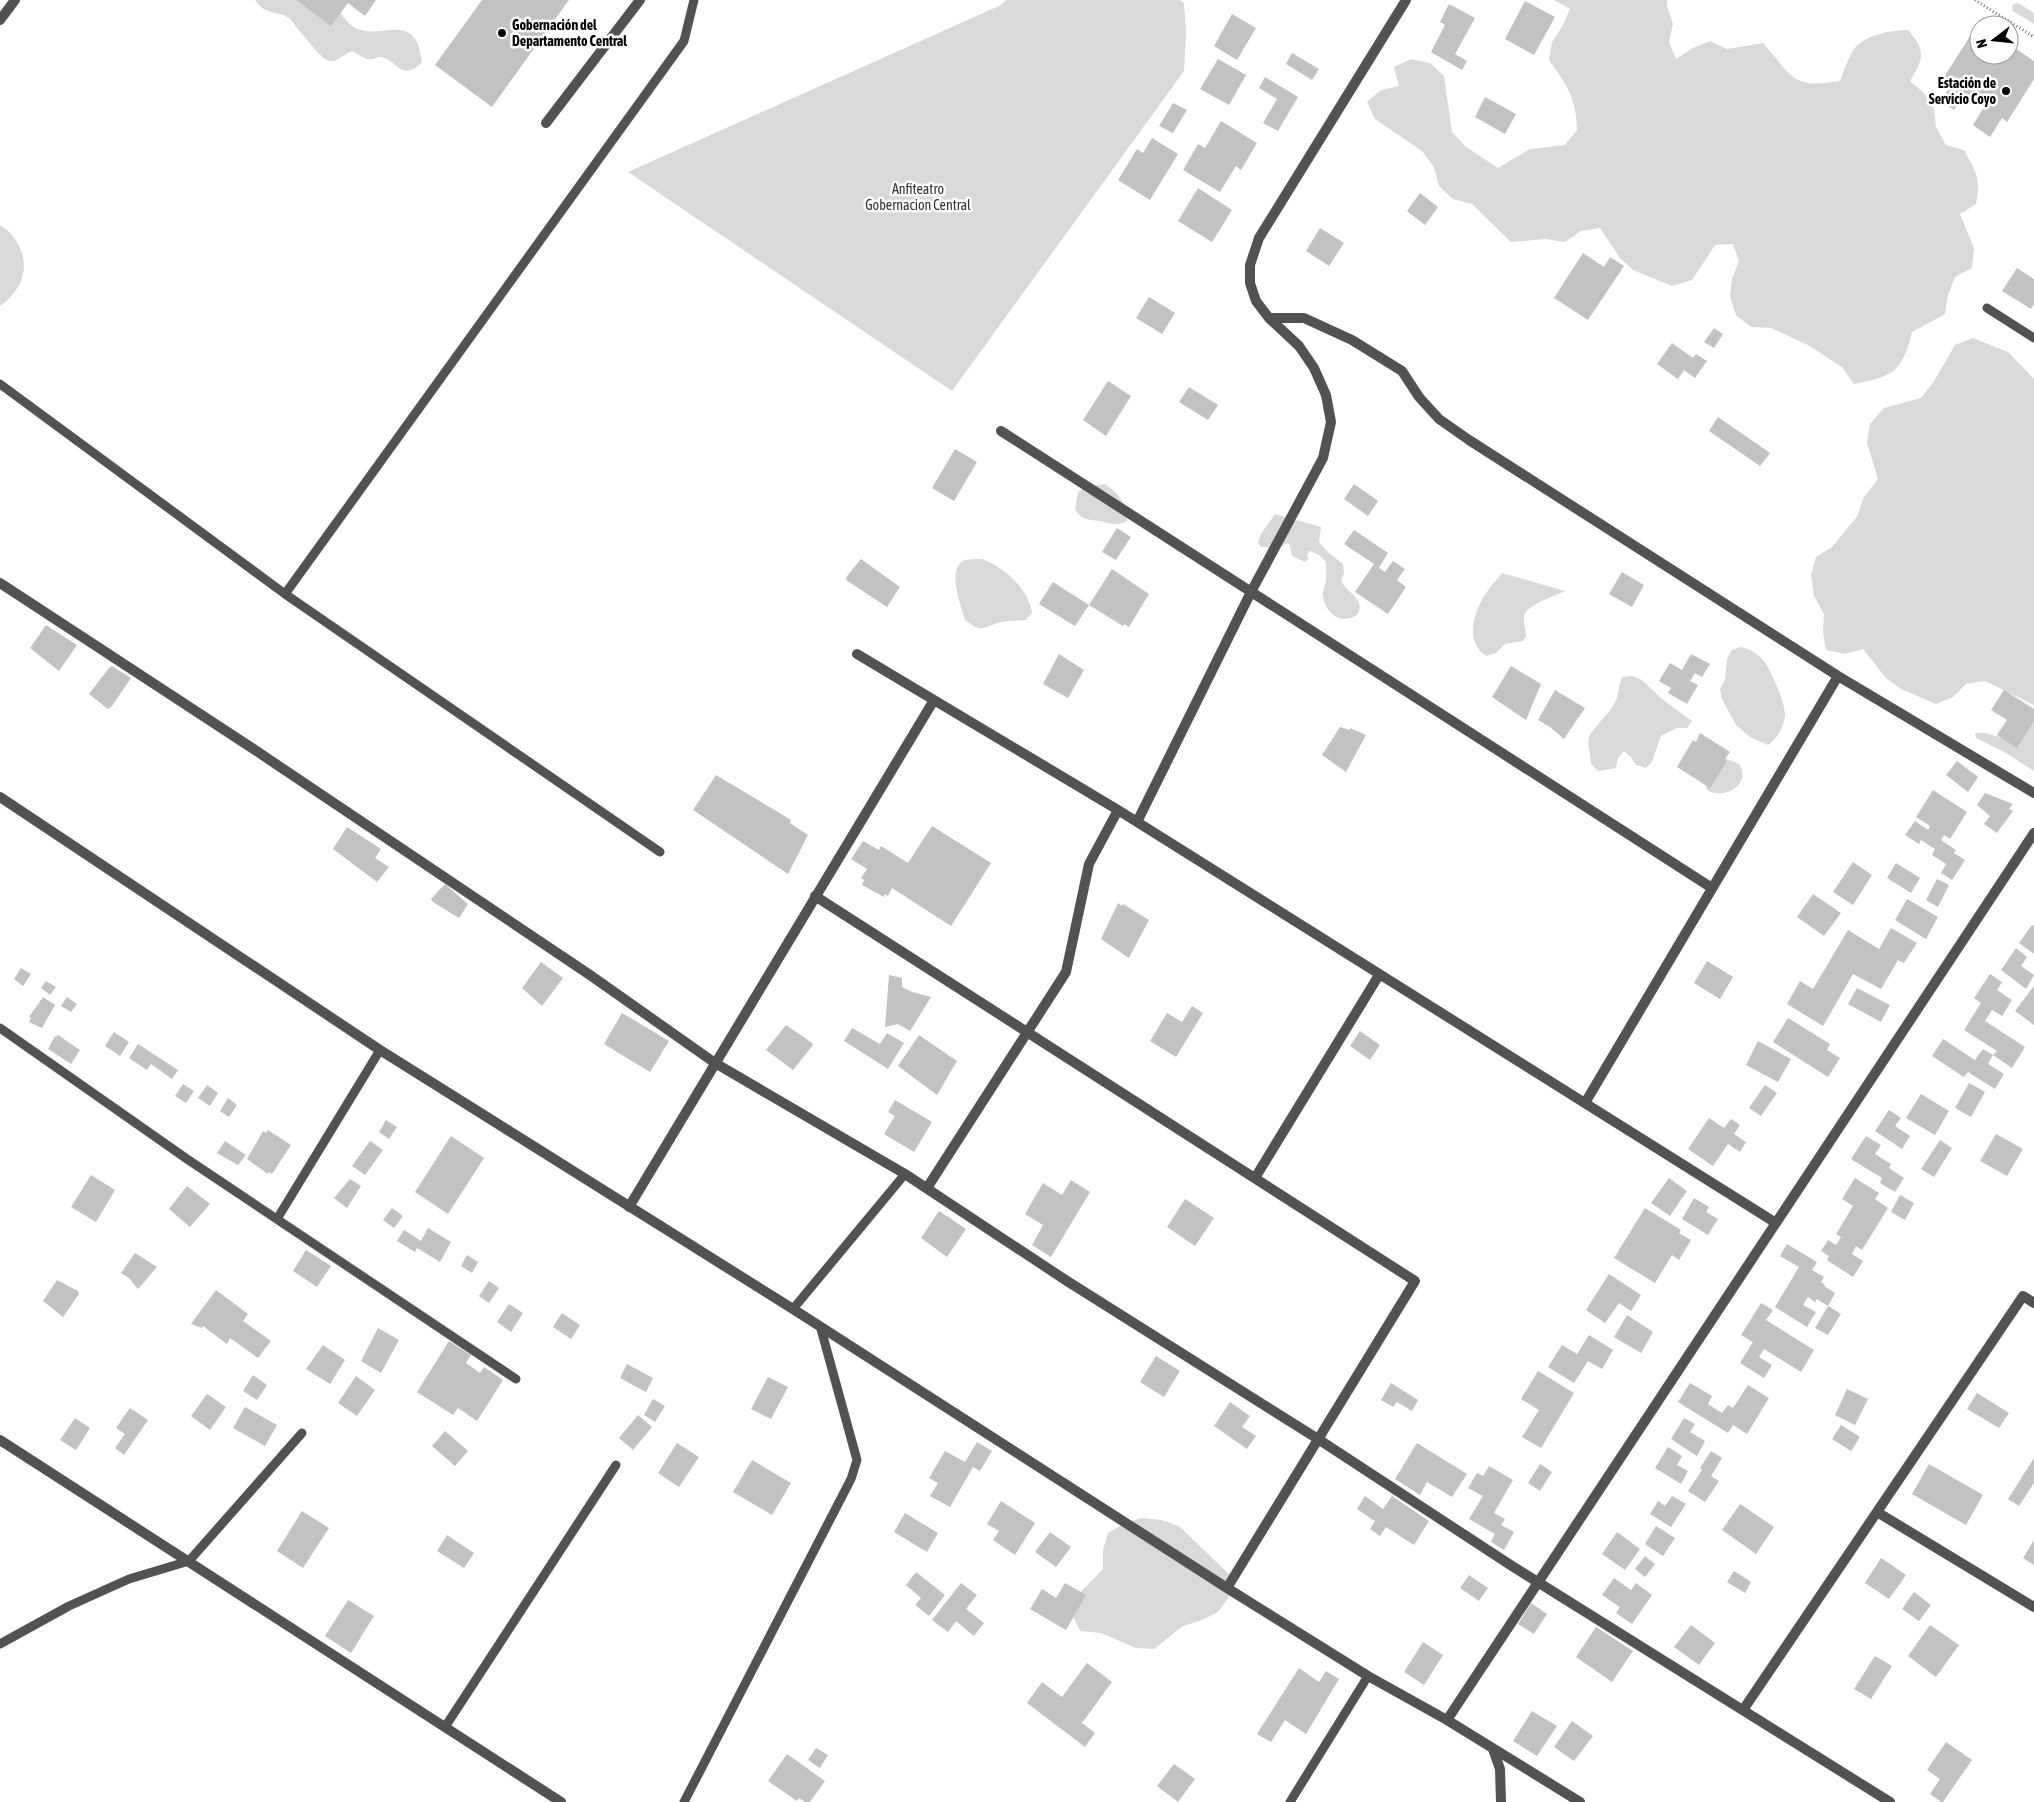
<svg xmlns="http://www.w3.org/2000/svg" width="2034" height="1802" font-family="'Asap Condensed',sans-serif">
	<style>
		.green { fill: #d9d9d9 }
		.building { fill: #c2c2c2 }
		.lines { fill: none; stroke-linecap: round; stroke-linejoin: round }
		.path { stroke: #747474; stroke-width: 3; stroke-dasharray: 1 2.5; stroke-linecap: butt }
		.service { stroke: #525252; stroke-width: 9 }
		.minor { stroke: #525252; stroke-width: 10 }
		.poi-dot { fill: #000; stroke: #fff; stroke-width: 2 }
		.labels { text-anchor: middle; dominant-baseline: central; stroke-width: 5; stroke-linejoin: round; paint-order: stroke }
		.poi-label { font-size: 14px; font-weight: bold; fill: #000; stroke: #fff; text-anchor: start }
		.park-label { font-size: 14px; fill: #303030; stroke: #fff }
	</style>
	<rect width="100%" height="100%" fill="#fff"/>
	<!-- green -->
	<path class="green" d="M255 0H309L339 10C361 51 392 17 413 36 419 42 420 54 422 62 401 84 397 58 380 57 377 57 375 59 372 59 365 60 359 55 353 51 344 53 337 63 329 61 320 58 304 35 296 27 294 24 292 20 289 18 276 10 266 16 255 0Z
		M1006 0H1180L1184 3 1186 32 1184 71 952 391 628 172 1001 5Z
		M1554 0H1667V6L1673 24 1669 42 1676 59 1693 48 1710 41 1727 49 1763 43C1791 74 1791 90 1840 81 1844 71 1848 58 1854 49 1864 35 1892 30 1908 30 1926 51 1924 58 1910 81L1924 93 1934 109 1936 127 1946 145 1964 150C1976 172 1981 178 1976 204L1960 214 1974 248 1972 268 1955 277 1948 295 1945 314 1912 332C1902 373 1893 376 1854 384L1842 367 1808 345 1771 328 1751 327 1736 315 1730 297 1732 279 1739 261 1733 244 1715 245 1692 280 1672 286 1633 270 1620 258 1600 228 1581 231 1565 242 1546 239 1511 242 1472 204 1453 199 1439 186 1434 167 1422 151 1375 119 1367 102 1381 90 1399 86 1394 67 1411 59 1430 63 1444 76 1452 132 1466 147 1498 168 1530 149 1565 145 1577 130C1576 96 1567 86 1549 60L1552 42 1563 25 1570 9Z
		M2018 3 2034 13V24L2013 11 2012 7 2014 4Z
		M0 225C4 229 9 231 12 235 32 261 26 287 0 306Z
		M1973 338 2008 352 2034 379V705L1985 681 1966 684 1953 697 1936 704 1901 689 1886 678 1863 649 1845 654 1826 650 1823 632 1824 614 1814 596 1811 575 1816 557 1832 547 1857 517 1864 497 1878 479 1867 443 1870 424 1884 408 1921 398 1933 383 1955 345Z
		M1105 484C1120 495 1126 503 1127 521 1116 526 1111 524 1100 521 1087 519 1084 521 1075 510L1078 492 1086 487Z
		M1275 514 1321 527 1319 542 1328 552 1343 564 1344 573 1341 581C1347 593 1367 599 1357 615 1341 625 1326 614 1323 597 1322 591 1325 587 1326 581 1327 575 1326 568 1326 562L1319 555 1310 551 1307 554 1308 559 1305 562 1292 556 1290 546 1288 543 1275 548 1261 547 1258 543 1261 534Z
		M982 559C1004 567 1029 589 1032 613L1026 620C1018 621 1006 620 998 623 981 628 982 633 965 620 961 606 947 571 963 561 968 559 977 559 982 559Z
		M1502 573 1565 591C1555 596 1526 605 1524 616 1523 622 1526 630 1526 637L1523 641 1505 644 1496 653 1487 656C1462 642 1475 607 1489 589 1493 583 1498 579 1502 573Z
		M1741 647C1750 649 1759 654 1764 661 1771 670 1786 705 1785 716 1783 728 1778 738 1768 745L1750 737 1736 725 1722 699 1720 689 1725 680 1727 659 1732 650Z
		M1632 676 1642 680 1662 699 1692 721 1687 728H1677L1661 736 1652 762 1646 768 1636 765 1631 757 1624 751 1618 758 1616 768 1598 771 1591 764C1591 755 1587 746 1589 737 1590 732 1608 714 1613 706 1619 698 1618 686 1622 677Z
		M2034 720V771L2006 753 1976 738 1975 733H1985L2003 738Z
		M1722 757 1739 764C1752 783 1725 801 1707 790L1704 781Z
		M1142 1518 1161 1520 1179 1526 1232 1577 1230 1596 1218 1612 1202 1620 1183 1626 1154 1649 1136 1648 1101 1633 1080 1631 1072 1614 1077 1596 1103 1569V1550L1108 1533 1125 1523Z"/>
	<!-- building -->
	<path class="building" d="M296 0H376L365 16 348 3 331 26Z
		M482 0H569L492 107 435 65Z
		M1525 1 1555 17 1534 55 1505 39Z
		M1449 4 1475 18 1455 54 1467 61 1462 70 1431 52 1445 25 1440 22Z
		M1232 14 1256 28 1237 60 1214 46Z
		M1978 24 1979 55H2009V44L2034 61V79L2007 122 2002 118 1990 137 1973 125 1984 107 1964 94 1954 110 1941 101 1951 85 1942 80Z
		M1292 53 1319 69 1312 80 1286 64Z
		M1218 59 1246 75 1229 105 1200 89Z
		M1265 77 1298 97 1278 131 1263 123 1277 99 1259 88Z
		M1485 97 1516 114 1505 134 1475 117Z
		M1173 103 1187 110 1173 133 1159 126Z
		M1221 121 1257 143 1241 170 1236 166 1220 192 1183 170 1198 144 1205 148Z
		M1152 138 1178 154 1150 200 1118 180 1137 149 1143 153Z
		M1198 188 1232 210 1212 242 1178 221Z
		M1420 193 1438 207 1425 225 1407 211Z
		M1320 228 1344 243 1329 266 1306 251Z
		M1583 253 1604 267 1610 257 1624 266 1588 320 1554 298Z
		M2017 268 2034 279V304L2031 309 2002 291Z
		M1149 297 1175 313 1162 334 1136 318Z
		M1714 328 1723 334 1714 348 1704 342Z
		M1672 343 1693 358 1696 354 1707 361 1695 378 1684 370 1678 379 1657 364Z
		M1108 381 1131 396 1106 436 1083 420Z
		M1189 387 1218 405 1208 420 1179 402Z
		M1718 417 1770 453 1760 466 1709 431Z
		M955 449 977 462 954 501 932 488Z
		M1354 484 1378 501 1368 516 1344 499Z
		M1117 528 1131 537 1116 560 1102 552Z
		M1354 530 1388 553 1379 568 1385 572 1393 561 1405 569 1397 580 1406 587 1388 614 1355 592 1374 564 1344 544Z
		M861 559 900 587 887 607 846 580 847 576Z
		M1112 569 1149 594 1129 627 1124 624 1123 626 1089 605Z
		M1622 572 1644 585 1632 607 1609 594Z
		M1053 582 1089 605 1075 626 1039 604Z
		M46 625 77 645 59 671 30 648Z
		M1059 654 1084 670 1068 698 1043 684Z
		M1691 654 1710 664 1702 677 1695 673 1690 681 1698 685 1687 704 1668 693 1671 688 1659 681 1670 663 1682 670Z
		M112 666 131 678 112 706 108 709 89 694 109 668Z
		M1511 666 1541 684 1526 720 1492 697Z
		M1555 690 1585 708 1564 739 1550 727 1538 720Z
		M2004 690 2034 709V721L2017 748 1997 735 2007 720 1991 710Z
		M1340 727 1350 730V728L1366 735 1346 772 1322 755Z
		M1700 733 1730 752 1725 759 1727 761 1710 788 1677 767 1693 740 1696 742Z
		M1957 761 1978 777 1968 792 1946 775Z
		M716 775 791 820 790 823 808 835 788 874 693 810Z
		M1933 790 1967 812 1950 839 1944 835 1941 840 1956 850 1954 853 1965 860 1952 880 1941 873 1946 864 1932 855 1935 849 1921 840 1919 844 1905 835 1915 821 1928 830 1930 826 1916 817Z
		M1985 793 2013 804 2009 809 2013 811 1997 833 1984 824 1990 816 1977 805Z
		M932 826 991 863 951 926 892 888 888 896 885 894 884 897 862 885 864 880 861 878 867 869 851 859 863 841 879 850 881 846 908 863Z
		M347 827 381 849 375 858 389 867 377 882 333 849Z
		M1853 862 1872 875 1853 905 1833 892Z
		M1896 863 1920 878 1911 893 1887 878Z
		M1937 879 1949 885 1938 907 1926 900Z
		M445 884 468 904 459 918 433 902 431 899Z
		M1813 894 1841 913 1824 936 1797 917Z
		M1907 899 1938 917 1926 939 1895 920Z
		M1118 903 1122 906 1123 904 1149 920 1129 958 1101 939Z
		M2032 925 2034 926V954L2019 943Z
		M1891 928 1917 943 1904 963 1898 960 1881 989 1853 974 1823 1026 1787 1004 1800 981 1813 989 1848 930 1879 949Z
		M2016 948 2027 957 2021 966 2034 975 2026 989 2001 970Z
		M1707 961 1733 977 1720 999 1694 983Z
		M541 962 563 978 542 1006 522 988Z
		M21 968 31 974 23 986 14 979Z
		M1990 974 2002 982 1997 990 2012 1000 2002 1016 1992 1010 1985 1021 2025 1047 2012 1068 1993 1055 1988 1064 2004 1074 1995 1089 1968 1072 1964 1077 1932 1056 1943 1039 1975 1060 1983 1049 1993 1055 1997 1051 1964 1030 1981 1003 1974 998Z
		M889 975 902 978V987L912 992 931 997 910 1031 898 1024 885 1027Z
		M46 981 56 987 50 995 41 988Z
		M2034 986V1025L2015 1011Z
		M1857 988 1890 1005 1881 1022 1848 1004Z
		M43 997 55 1005 42 1028 29 1022 31 1018 29 1017Z
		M67 997 77 1004 71 1012 61 1006Z
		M1192 1006 1203 1013 1176 1057 1150 1041 1167 1013 1182 1022Z
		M622 1013 669 1041 650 1072 604 1044Z
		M1788 1018 1830 1044 1827 1050 1840 1058 1828 1077 1773 1042Z
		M786 1025 812 1043 813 1045 793 1070 766 1050Z
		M852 1028 880 1044 887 1033 904 1043 888 1069 844 1041Z
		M1360 1031 1380 1045 1370 1060 1350 1046Z
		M114 1032 129 1042 120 1056 105 1046Z
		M58 1035 80 1050 71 1064 48 1049 55 1036 56 1037Z
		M919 1035 957 1061 937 1095 898 1066Z
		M1758 1041 1791 1059 1778 1082 1746 1065Z
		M138 1044 178 1070 172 1079 151 1064 147 1070 129 1058Z
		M1969 1083 1985 1092 1971 1117 1955 1108Z
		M183 1084 194 1091 186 1103 175 1096Z
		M207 1085 218 1093 210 1106 198 1098Z
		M1765 1085 1777 1093 1761 1116 1749 1108Z
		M1921 1094 1949 1111 1935 1135 1906 1118Z
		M228 1098 237 1105 229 1117 220 1111Z
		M895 1100 932 1122 914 1152 884 1134 895 1116 888 1112Z
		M1889 1110 1901 1118 1895 1126 1910 1136 1902 1149 1875 1131Z
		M1709 1118 1724 1128 1731 1119 1740 1125 1734 1134 1746 1142 1740 1152 1728 1144 1713 1166 1688 1149Z
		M386 1120 397 1127 389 1139 379 1132Z
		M268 1130 291 1145 272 1174 269 1172 268 1174 247 1159 263 1131 266 1133Z
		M1996 1134 2023 1149 2007 1176 1980 1161Z
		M451 1136 484 1158 448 1214 415 1192Z
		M1866 1136 1881 1145 1875 1154 1891 1164 1889 1168 1904 1178 1895 1192 1880 1183 1882 1178 1851 1159Z
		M1940 1140 1952 1148 1934 1177 1921 1169Z
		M225 1141 246 1155 238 1165 217 1153Z
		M370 1141 383 1150 365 1175 352 1166Z
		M91 1175 115 1190 96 1222 71 1207Z
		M1669 1178 1687 1191 1670 1216 1651 1203Z
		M1855 1178 1879 1193 1875 1199 1888 1208 1862 1250 1856 1246 1852 1254 1863 1261 1853 1277 1827 1260 1829 1256 1821 1251 1828 1240 1836 1245 1841 1237 1836 1234 1853 1206 1842 1199Z
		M350 1179 361 1186 347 1208 334 1198Z
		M1071 1180 1090 1192 1051 1257 1032 1245 1043 1225 1025 1214 1043 1183 1062 1195Z
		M187 1186 210 1204 190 1227 169 1209Z
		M1900 1195 1914 1203 1905 1220 1891 1212Z
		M1694 1198 1709 1207 1706 1212 1718 1219 1708 1235 1682 1219Z
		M1185 1199 1214 1218 1195 1246 1167 1227Z
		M392 1208 403 1216 394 1228 383 1220Z
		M1645 1208 1681 1230 1679 1233 1691 1240 1679 1260 1672 1255 1655 1283 1614 1258Z
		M939 1211 966 1229 947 1257 921 1238Z
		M428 1228 451 1242 440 1262 417 1248 415 1252 397 1241 404 1230 421 1241Z
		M1787 1244 1817 1262 1812 1270 1824 1277 1821 1282 1825 1285 1824 1286 1835 1293 1828 1306 1817 1299 1815 1302 1808 1297 1803 1305 1816 1312 1807 1327 1775 1307 1799 1267 1780 1256Z
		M306 1250 331 1266 317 1287 293 1271Z
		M135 1253 157 1267 138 1289 129 1278 121 1273Z
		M467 1255 478 1262 472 1273 461 1266Z
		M1609 1274 1641 1295 1631 1311 1619 1303 1605 1323 1586 1310Z
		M57 1280 78 1291 79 1294 63 1317 43 1301Z
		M489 1281 499 1288 489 1303 479 1296Z
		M216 1290 248 1314 243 1321 271 1341 258 1358 230 1338 227 1344 203 1326 202 1328 191 1324Z
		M1761 1303 1773 1310 1766 1320 1814 1350 1801 1372 1764 1349 1759 1357 1772 1365 1764 1378 1740 1363 1753 1342 1741 1335Z
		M509 1304 523 1313 511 1332 497 1322Z
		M1828 1306 1841 1314 1828 1335 1815 1328Z
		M562 1313 580 1325 571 1339 553 1327Z
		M1627 1315 1653 1332 1641 1353 1614 1337Z
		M378 1328 399 1340 381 1373 361 1361Z
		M1589 1335 1613 1350 1602 1369 1588 1361 1574 1383 1548 1367 1562 1345 1577 1354Z
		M449 1341 471 1355 466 1363 480 1373 484 1367 503 1380 477 1421 458 1408 453 1415 417 1392Z
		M323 1345 345 1360 330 1384 306 1369Z
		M1156 1356 1180 1371 1164 1397 1140 1382Z
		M627 1364 653 1378 646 1392 620 1378Z
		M1538 1371 1574 1393 1541 1448 1522 1437 1539 1410 1521 1399Z
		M253 1375 267 1385 257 1400 243 1391Z
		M356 1376 375 1390 357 1416 338 1403Z
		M768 1377 788 1387 771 1419 751 1409Z
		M1391 1383 1418 1400 1412 1411 1397 1402 1393 1407 1381 1400Z
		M1690 1383 1712 1396 1708 1404 1722 1413 1728 1405 1733 1408 1748 1385 1769 1398 1747 1434 1733 1425 1728 1433 1678 1402Z
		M1847 1389 1868 1399 1855 1425 1835 1415Z
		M1977 1393 2009 1413 1999 1428 1967 1409Z
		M207 1394 226 1407 210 1430 191 1416Z
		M653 1399 665 1406 655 1422 644 1415Z
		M1230 1402 1250 1416 1242 1427 1256 1436 1247 1449 1214 1426Z
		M245 1407 277 1425 265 1446 233 1428Z
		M130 1408 148 1420 124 1455 115 1448 125 1434 116 1428Z
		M638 1415 652 1427 633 1450 619 1438Z
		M75 1418 90 1428 76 1450 60 1440Z
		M1684 1418 1695 1424 1690 1432 1705 1441 1697 1456 1671 1439Z
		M1841 1425 1860 1437 1851 1451 1832 1439Z
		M445 1431 468 1451 455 1466 432 1446Z
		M977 1442 992 1451 980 1471 973 1467 950 1507 930 1496 938 1483 929 1478 945 1451 965 1462Z
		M677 1443 699 1457 679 1487 658 1473Z
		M1417 1443 1467 1474 1452 1497 1427 1482 1420 1495 1395 1479Z
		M1668 1447 1682 1456 1677 1465 1688 1471 1681 1484 1655 1468Z
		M1711 1451 1722 1458 1711 1476 1719 1481 1705 1502 1688 1491 1702 1470 1700 1468Z
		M2034 1458V1483L2019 1506 2008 1499Z
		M752 1460 791 1483 772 1515 733 1492Z
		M1540 1464 1552 1472 1540 1491 1528 1483Z
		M1929 1464 1983 1495 1966 1525 1912 1494Z
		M1489 1466 1513 1480 1494 1513 1505 1519 1501 1525 1514 1532 1504 1550 1491 1542 1495 1534 1469 1519 1483 1496 1468 1488 1477 1473 1483 1476Z
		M1365 1496 1383 1509 1392 1496 1429 1521 1414 1545 1386 1527 1380 1536 1370 1529 1375 1521 1357 1509Z
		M1672 1496 1686 1504 1671 1527 1650 1514 1658 1501 1665 1506Z
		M1001 1501 1035 1523 1015 1555 993 1540 999 1531 987 1524Z
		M1740 1504 1774 1527 1756 1554 1722 1530Z
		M302 1511 329 1528 303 1568 277 1551Z
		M905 1513 938 1533 927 1552 894 1532Z
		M1656 1526 1675 1538 1663 1556 1645 1544Z
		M1050 1532 1071 1547 1056 1567 1035 1552Z
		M1617 1532 1640 1549 1625 1570 1602 1554Z
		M447 1535 474 1553 464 1568 437 1551Z
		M2034 1540V1565L2023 1558Z
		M1645 1556 1655 1564 1645 1577 1635 1569Z
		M1881 1558 1906 1575 1889 1599 1865 1583Z
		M1734 1571 1751 1582 1745 1593 1727 1582Z
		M916 1572 945 1595 929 1616 915 1605 921 1598 906 1585Z
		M1469 1575 1488 1588 1479 1601 1460 1588Z
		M1614 1578 1631 1590 1636 1583 1652 1595 1632 1624 1616 1613 1620 1607 1602 1595Z
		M961 1583 977 1595 966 1609 984 1623 974 1636 956 1621 948 1632 932 1620Z
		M1065 1583 1086 1595 1066 1630 1030 1609 1042 1589 1056 1598Z
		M1914 1592 1931 1605 1919 1621 1902 1609Z
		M348 1600 374 1616 351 1653 325 1636Z
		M1531 1603 1547 1614 1534 1634 1518 1624Z
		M1691 1625 1715 1643 1699 1665 1674 1647Z
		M1930 1625 1959 1645 1936 1677 1908 1656Z
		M1596 1627 1633 1651 1612 1682 1576 1657Z
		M1423 1642 1443 1655 1424 1685 1404 1672Z
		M1875 1656 1892 1666 1871 1699 1854 1689Z
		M1087 1663 1112 1682 1082 1723 1095 1733 1085 1747 1027 1703 1042 1682 1062 1697Z
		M1299 1668 1319 1682 1326 1671 1339 1679 1306 1734 1285 1720 1271 1742 1257 1734Z
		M1532 1711 1557 1726 1537 1756 1513 1741Z
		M1572 1721 1593 1736 1574 1761 1554 1747Z
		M1946 1742 1972 1760 1943 1802H1941L1930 1794 1940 1779 1927 1770Z
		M816 1748 828 1755 820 1768 808 1760Z
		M787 1754 825 1781 810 1802H805L799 1798 797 1801 768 1781Z
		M1174 1764 1195 1779 1178 1802 1157 1786Z"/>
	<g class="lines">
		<!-- path -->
		<path class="path" d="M1975 0 2034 37"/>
		<!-- service -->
		<path class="service" d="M1987 308 2034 338
			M0 384 285 594 660 852
			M285 594 684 41 694 0
			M0 1028 187 1159 516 1379
			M277 1219 380 1050
			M793 1309 905 1174
			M0 1644 69 1606 129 1579 189 1561 302 1433
			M445 1727 616 1465
			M684 1802 851 1479 857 1460 821 1329
			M1290 1802 1368 1676"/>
		<!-- minor -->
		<path class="minor" d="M0 20 15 0
			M546 123 640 0
			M1269 318H1304L1352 340 1402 371 1419 397 1439 419 1469 440 1838 676 2034 793
			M1001 431 1712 888
			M0 583 252 748 590 975 715 1063 905 1174 1067 1281 1318 1439 1512 1566 1890 1802
			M857 654 1118 810 1776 1223
			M0 797 380 1050 793 1309 1227 1588 1368 1676 1447 1720 1580 1802
			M1137 822 1251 592 1323 458 1331 422 1326 395 1314 368 1299 346 1269 318 1256 301 1250 283V265L1259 238 1406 0
			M815 896 1415 1281 1227 1588
			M1585 1103 1838 676
			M1255 1178 1379 975
			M927 1188 1066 972 1089 864 1118 810
			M629 1207 934 700
			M0 1440 561 1802
			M1877 1512 2034 1607
			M1743 1710 2023 1296 2034 1303
			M1447 1720 2034 833
			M1493 1749 1500 1769 1501 1802"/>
	</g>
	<!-- markers -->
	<g class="poi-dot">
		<circle cx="502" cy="33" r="5"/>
		<circle cx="2006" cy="91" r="5"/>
	</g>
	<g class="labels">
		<!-- poi labels -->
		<g class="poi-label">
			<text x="512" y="25">Gobernación del<tspan x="512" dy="16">Departamento Central</tspan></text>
			<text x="1996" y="83" text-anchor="end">Estación de<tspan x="1996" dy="16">Servicio Coyo</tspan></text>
		</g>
		<!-- park labels -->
		<g class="park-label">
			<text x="918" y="189">Anfiteatro<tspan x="918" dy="16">Gobernacion Central</tspan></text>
		</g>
	</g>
	<!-- north arrow -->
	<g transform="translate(1994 40) rotate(254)"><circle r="24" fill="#ffffff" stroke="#999999"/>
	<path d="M0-4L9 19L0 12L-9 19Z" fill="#000000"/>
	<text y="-8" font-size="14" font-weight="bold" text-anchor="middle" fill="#000000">N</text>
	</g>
</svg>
